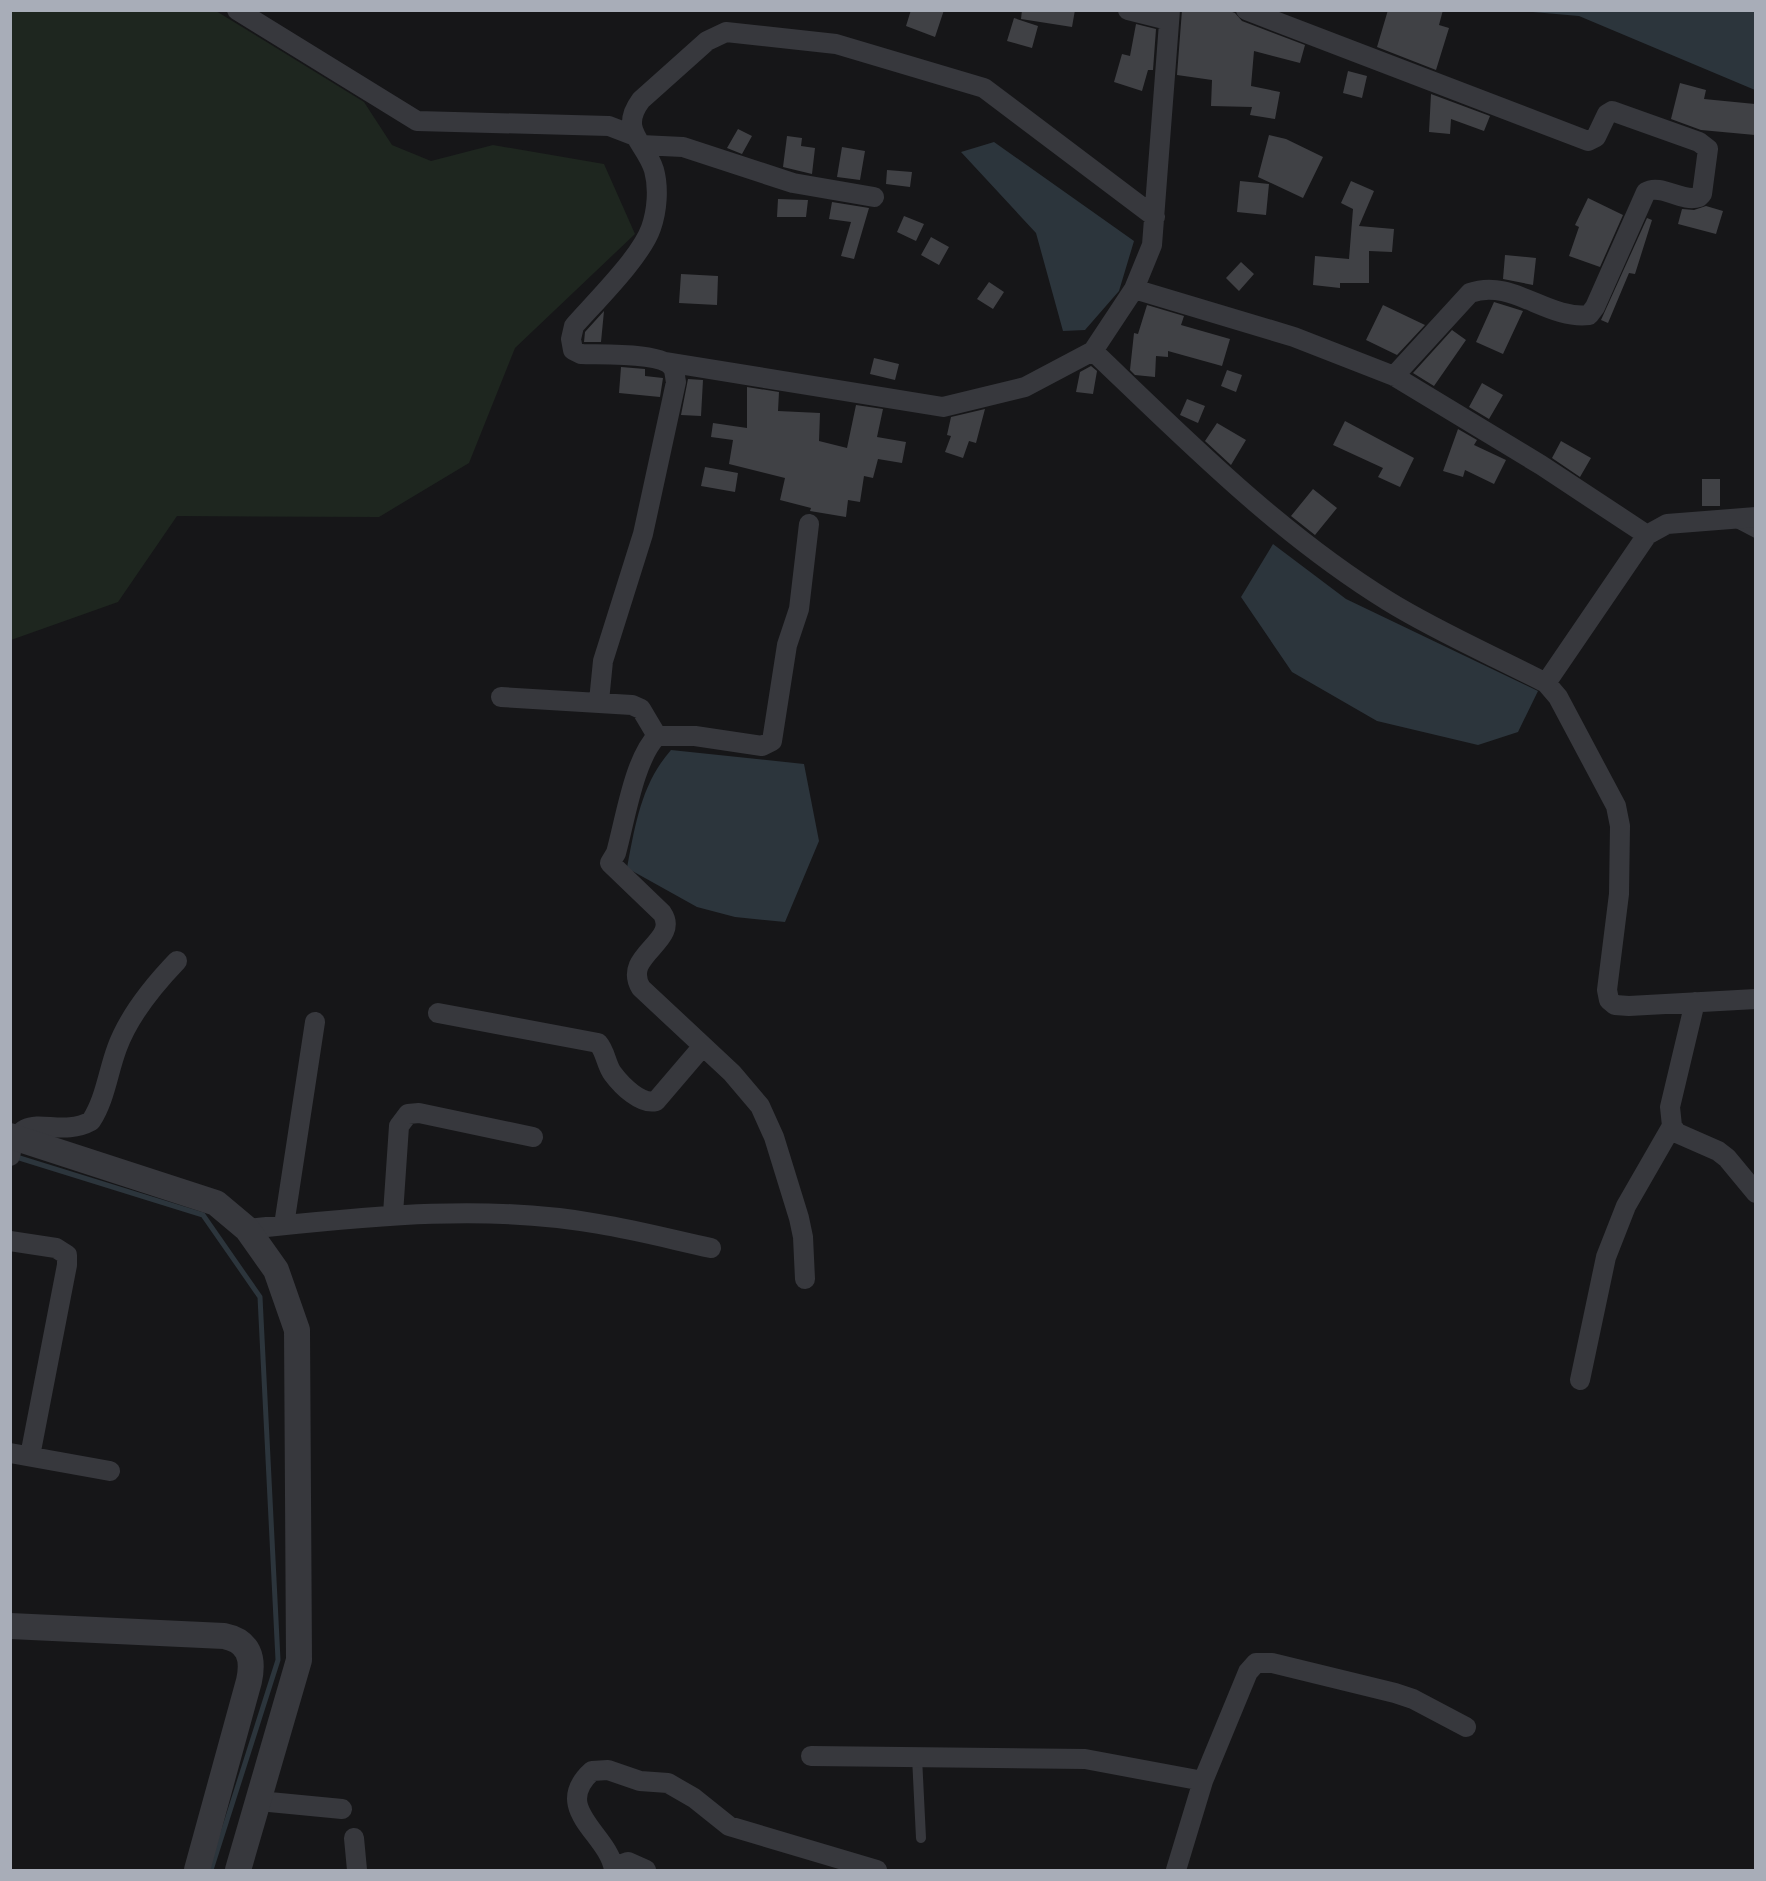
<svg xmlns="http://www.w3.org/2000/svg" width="1766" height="1881" font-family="'PT Sans Narrow',sans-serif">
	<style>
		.green { fill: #1e261f }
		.water { fill: #2c353c }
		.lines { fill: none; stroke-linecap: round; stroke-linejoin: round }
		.stream { stroke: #2c353c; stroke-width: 5 }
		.building { fill: #404145 }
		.service { stroke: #37383d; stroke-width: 10 }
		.minor { stroke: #37383d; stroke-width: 20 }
		.tertiary { stroke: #37383d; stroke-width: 26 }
	</style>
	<rect width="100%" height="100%" fill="#161618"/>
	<!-- green -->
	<path class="green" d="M10 11H216L364 102 392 145 431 161 493 145 604 164 635 234 515 348 469 463 379 517 177 516 118 602 11 640Z"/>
	<!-- water -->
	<path class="water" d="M1522 11H1755V90L1579 16Z
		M994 142 1134 241 1119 291 1085 330 1063 331 1036 233 961 152Z
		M1273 544 1346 599 1538 691 1518 732 1478 745 1377 721 1292 672 1241 597Z
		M671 750 804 764 819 841 785 922 735 917 697 907 627 868C635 826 641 784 671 750Z"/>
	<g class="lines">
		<!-- stream -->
		<path class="stream" d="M13 1156 203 1215 260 1297 278 1660 211 1870"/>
	</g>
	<!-- building -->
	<path class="building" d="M911 10H944L935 37 906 26Z
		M1022 10H1075L1072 27 1021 19Z
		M1182 10H1227L1235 13 1242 21 1305 45 1300 63 1254 51 1251 86 1280 92 1275 119 1250 115 1252 107 1211 106 1212 80 1177 75Z
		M1388 10H1443L1439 25 1449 28 1436 70 1377 47Z
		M1014 18 1038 26 1032 48 1007 41Z
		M1136 24 1156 29 1153 70H1148L1142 91 1114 82 1122 54 1130 56Z
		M1348 71 1367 76 1362 98 1343 93Z
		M1680 83 1706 90 1704 99 1755 104V135L1701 130 1671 119Z
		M1431 94 1490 116 1484 131 1451 119 1450 134 1429 132Z
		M738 129 752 136 742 154 727 148Z
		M1269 135 1286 139 1323 157 1303 198 1258 177Z
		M787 136 802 138 801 146 815 148 812 174 783 167Z
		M842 147 865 151 860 180 837 177Z
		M887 170 912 172 910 187 886 184Z
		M1240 181 1269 184 1266 215 1237 212Z
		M1351 181 1374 191 1359 226 1394 229 1392 252 1369 251V283H1340V288L1313 285 1315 256 1349 259 1353 209 1341 203Z
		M1588 198 1623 215 1600 267 1569 256 1579 227 1575 225Z
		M778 199 808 200 806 217H777Z
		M832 202 869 208 854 259 841 256 851 222 829 219Z
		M1706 206 1723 211 1716 234 1678 224 1682 209 1694 210Z
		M904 216 924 224 916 241 897 232Z
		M1647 218 1652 220 1635 274 1629 273 1608 323 1601 320Z
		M931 237 949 247 939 265 921 255Z
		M1505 255 1536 258 1533 285 1503 279Z
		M1241 262 1254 274 1239 291 1226 278Z
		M681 274 718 276 717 305 679 303Z
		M989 282 1004 292 993 309 977 299Z
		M1494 302 1523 311 1503 354 1476 342Z
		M1147 305 1184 316 1181 325 1230 339 1222 366 1168 351V357L1156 356 1155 377 1135 375 1130 370 1134 333 1138 334Z
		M1383 305 1425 325 1397 355 1366 340Z
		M604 311 601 342H584L585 332Z
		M1452 330 1466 340 1434 386 1413 373Z
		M874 358 899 364 895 380 870 374Z
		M1091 366 1097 371 1093 394 1076 392 1080 372Z
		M621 367 645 369V376L663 378 660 397 619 393Z
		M1227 370 1242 375 1236 392 1221 386Z
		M688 379 703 380 701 416 681 415Z
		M1482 383 1503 395 1489 419 1469 407Z
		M747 387 779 392 778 411 820 413 819 441 847 448 856 405 883 409 877 437 906 442 902 463 878 459 873 478 864 476 860 502 848 500 846 517 810 511 811 508 780 500 785 478 729 464 733 440 711 437 713 423 747 428Z
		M1187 399 1205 406 1198 423 1180 415Z
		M985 409 976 443 969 441 963 458 945 452 951 436 947 435 951 417Z
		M1345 421 1414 458 1400 487 1378 477 1383 468 1333 445Z
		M1217 423 1246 440 1231 465 1205 441Z
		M1458 429 1477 440 1474 445 1506 460 1494 484 1465 470 1463 477 1443 471Z
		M1561 441 1591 458 1580 477 1552 458Z
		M705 467 738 473 735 492 701 486Z
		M1702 479H1720V506H1702Z
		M1313 489 1337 508 1315 535 1291 516Z"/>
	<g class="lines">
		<!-- service -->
		<path class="service" d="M1735 522 1756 533
			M917 1757 921 1838"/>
		<!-- minor -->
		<path class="minor" d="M237 10 417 121 609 126 635 136
			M1128 10 1168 20
			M1246 10 1588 141 1596 137 1607 114 1612 111 1699 142 1708 149 1702 194 1699 197C1682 203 1661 183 1646 192L1595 307 1589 315C1547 320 1512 278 1470 293L1394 376
			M641 145 683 147 793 183 874 197
			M1134 289 1294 337 1394 376 1541 465 1647 535
			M1093 351C1186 440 1278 533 1388 601 1438 632 1494 656 1546 683L1558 697 1616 806 1620 826 1619 894 1607 990 1609 1000 1615 1005 1629 1006 1756 999
			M666 362 943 407 1025 387 1093 351 1134 289 1152 245 1170 10
			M1546 683 1647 535 1667 524 1756 517
			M501 697 632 705 641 709 657 736
			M599 701 603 661 643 534 676 382C675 378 675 372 673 368 663 352 600 355 581 354L573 350 571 339 574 326C595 302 641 257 651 228 657 211 659 188 654 170 645 141 618 131 641 100L707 41 726 32 836 44 984 88 1155 217
			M1695 1002 1670 1107 1672 1126 1677 1133 1718 1151 1727 1158 1756 1193
			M438 1013 598 1043C606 1052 606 1065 613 1074 622 1086 641 1105 656 1101L703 1046
			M10 1156C20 1104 55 1141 91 1121 105 1100 108 1072 117 1048 129 1015 153 986 177 961
			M393 1214 399 1126 408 1114 419 1113 533 1137
			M284 1225 315 1022
			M247 1229C364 1217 483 1203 599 1224 636 1230 674 1240 711 1248
			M10 1241 56 1248 67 1255V1265L30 1456
			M805 1279 803 1237 799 1218 774 1137 760 1106 732 1073 641 988C621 955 681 941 662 913L610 863 616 853C625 821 634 759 657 736H695L762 746 772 741 787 645 799 609 809 524
			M1580 1380 1606 1257 1626 1206 1672 1126
			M10 1453 110 1471
			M811 1756 1085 1759 1203 1781
			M259 1801 342 1809
			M354 1838 357 1870
			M614 1867 628 1862 646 1870
			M614 1870C609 1834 550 1809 592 1771L608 1770 640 1781 668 1783 694 1798 729 1826 877 1870
			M1176 1870 1203 1781 1248 1672 1256 1663H1272L1395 1693 1413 1699 1466 1727"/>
		<!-- tertiary -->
		<path class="tertiary" d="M10 1136 216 1203 247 1229 276 1270 297 1330 299 1660 238 1870
			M10 1626 224 1636C249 1641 254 1658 249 1681L197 1870"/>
	</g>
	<!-- border -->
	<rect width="1766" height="1881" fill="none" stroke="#a8adb8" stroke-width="24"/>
</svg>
